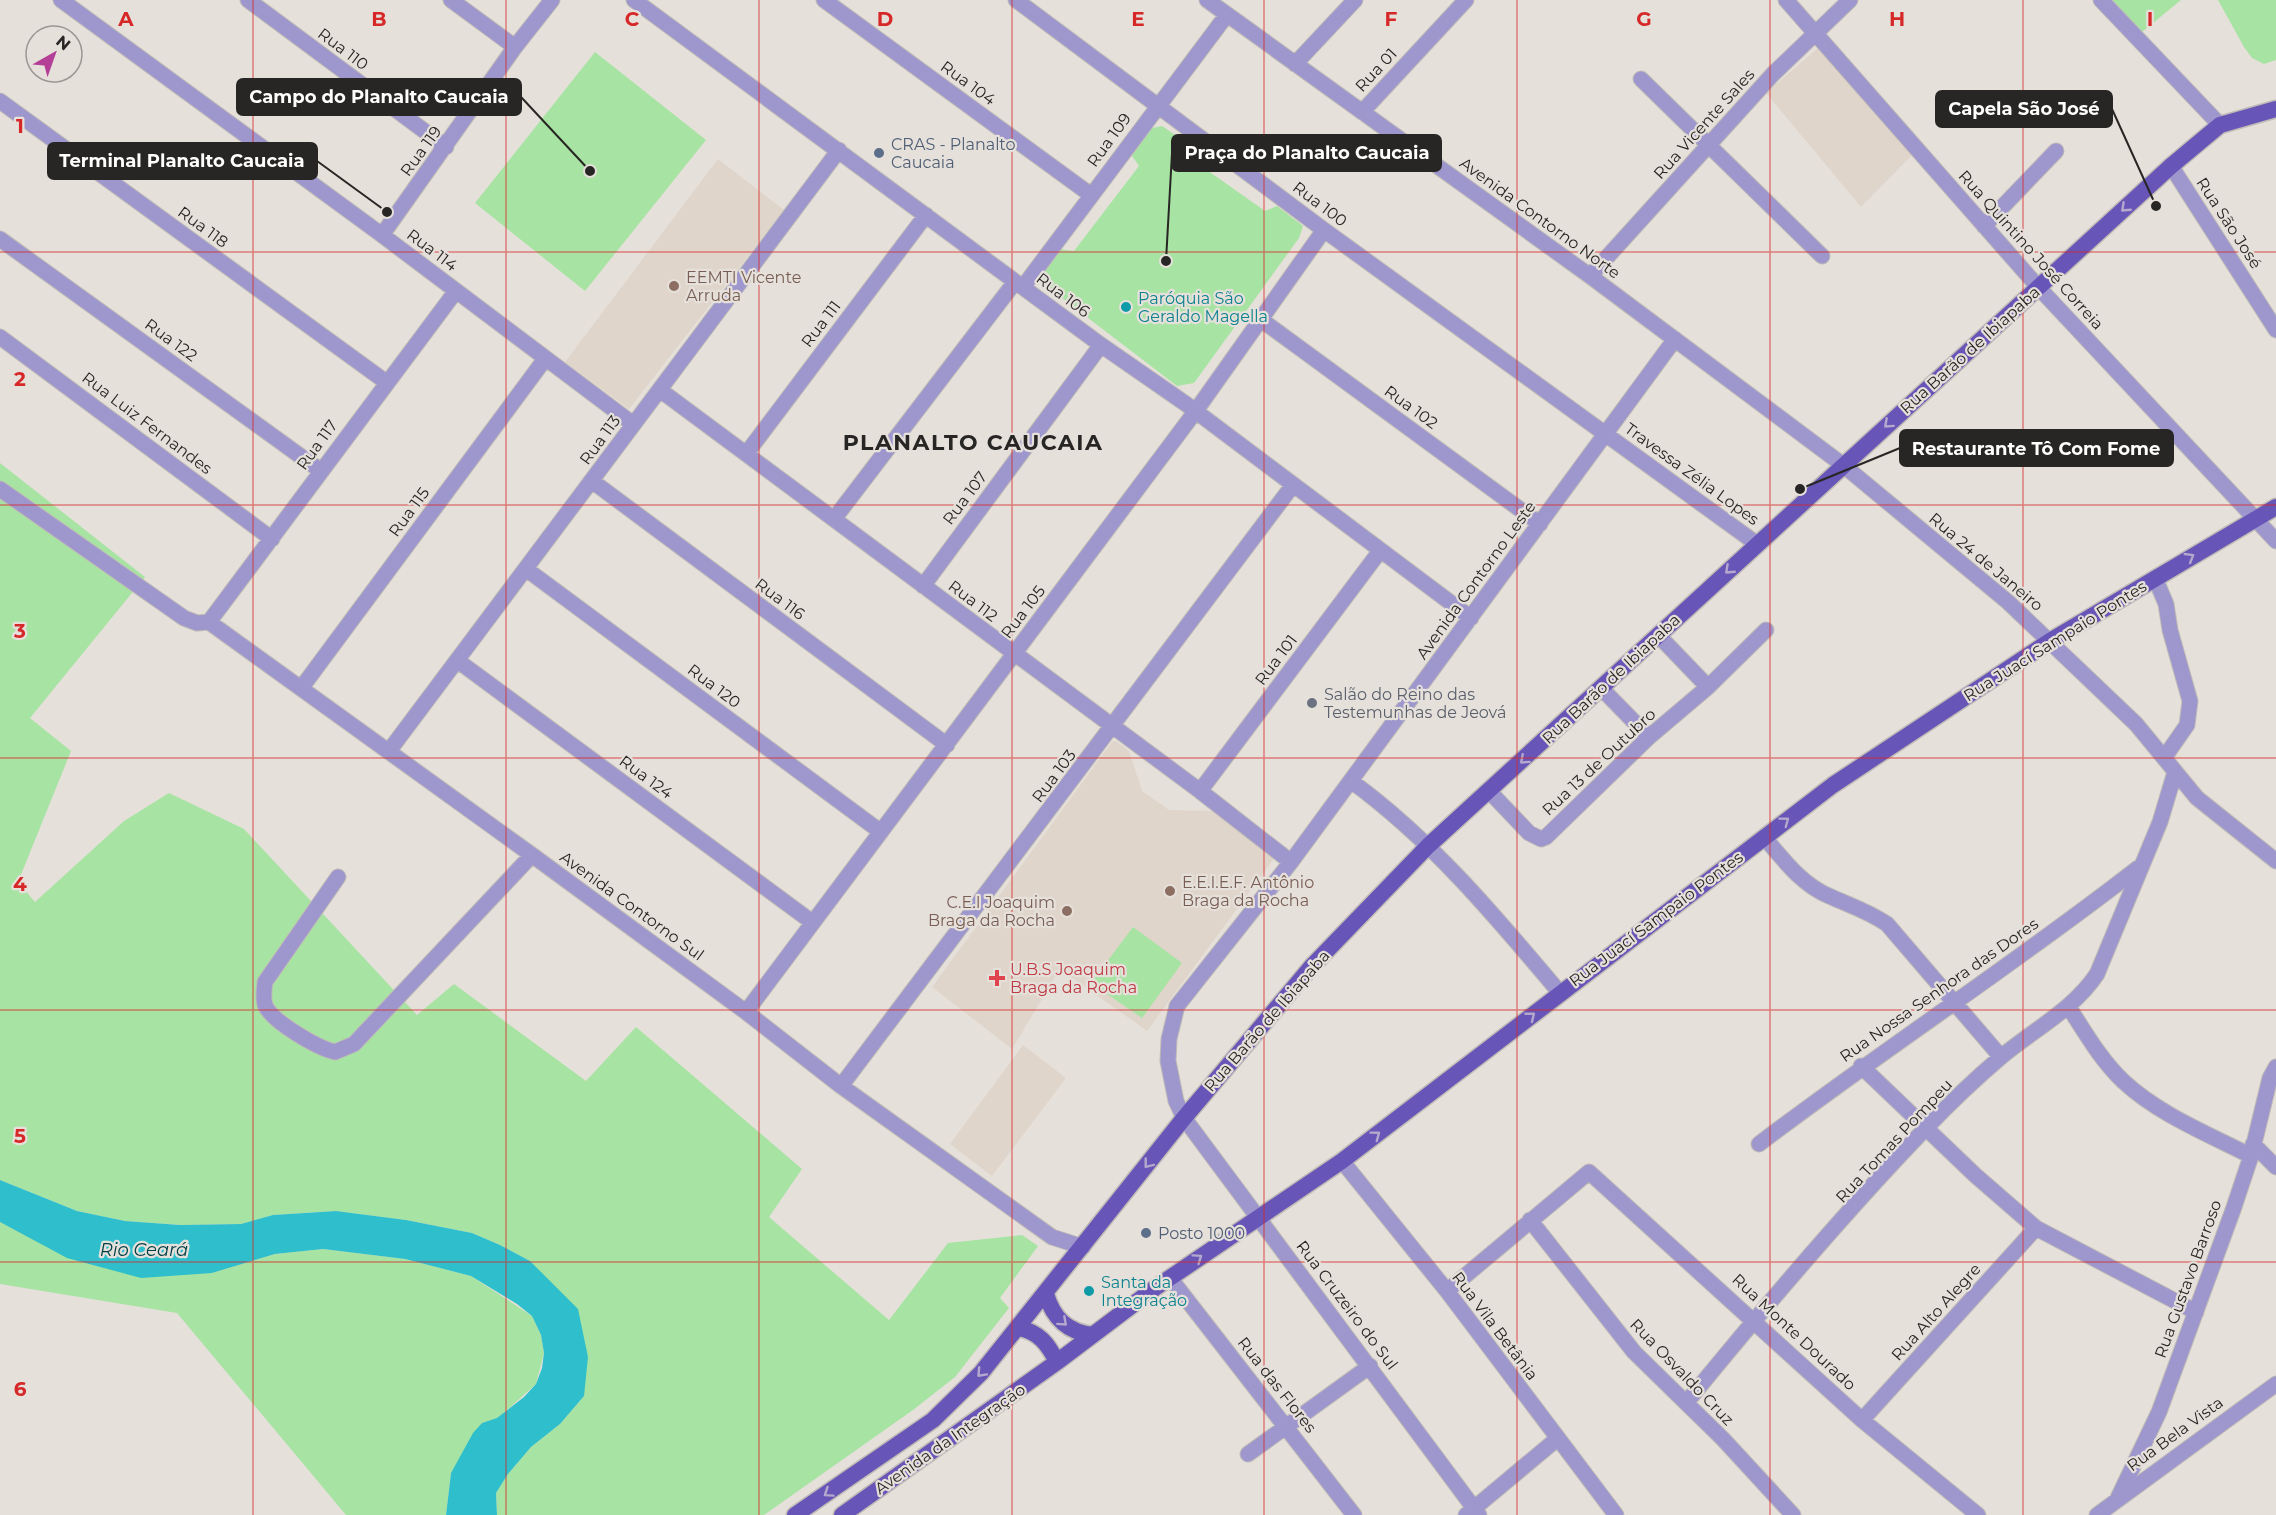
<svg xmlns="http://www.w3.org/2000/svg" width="2276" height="1515" font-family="Montserrat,sans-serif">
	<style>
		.built { fill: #e0d5ca }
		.green { fill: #a7e3a2 }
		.water { fill: #2fbfcc }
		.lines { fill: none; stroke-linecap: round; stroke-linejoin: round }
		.minor-casing { stroke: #c0bbb6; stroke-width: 17 }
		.primary-casing { stroke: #c0bbb6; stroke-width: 19 }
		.minor { stroke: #9d97ce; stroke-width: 15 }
		.primary { stroke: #6855b8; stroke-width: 16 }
		.oneway { stroke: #b4a8cd }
		.grid { fill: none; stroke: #d62828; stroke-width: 1.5; stroke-opacity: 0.55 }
		.service-dot { fill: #5c6f8a; stroke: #e6e0db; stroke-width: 2 }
		.education-dot { fill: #8d6e63; stroke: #e6e0db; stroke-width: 2 }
		.culture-dot { fill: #0f9aa8; stroke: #e6e0db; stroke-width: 2 }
		.worship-dot { fill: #6b7280; stroke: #e6e0db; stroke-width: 2 }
		.health-dot { fill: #e0444e; stroke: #e6e0db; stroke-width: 2 }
		.labels { text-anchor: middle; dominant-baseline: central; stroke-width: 4.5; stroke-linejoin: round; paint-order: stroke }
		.street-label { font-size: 16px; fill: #282624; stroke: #e6e0db }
		.service-label { font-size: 16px; fill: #4e5e75; stroke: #e6e0db; text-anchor: start }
		.education-label { font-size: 16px; fill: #785e54; stroke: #e6e0db; text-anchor: start }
		.culture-label { font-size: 16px; fill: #0d838f; stroke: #e6e0db; text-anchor: start }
		.worship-label { font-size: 16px; fill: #5b616d; stroke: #e6e0db; text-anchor: start }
		.health-label { font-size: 16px; fill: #be3a42; stroke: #e6e0db; text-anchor: start }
		.water-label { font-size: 18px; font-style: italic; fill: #003f45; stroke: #e6e0db }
		.district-label { font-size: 22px; font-weight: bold; letter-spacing: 1.5px; fill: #282624; stroke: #e6e0db }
		.grid-label { font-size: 20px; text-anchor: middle; font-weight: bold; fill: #d62828; stroke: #e6e0db; stroke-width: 4.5; stroke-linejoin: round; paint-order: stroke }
		.leader { fill: none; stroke: #282624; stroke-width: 2 }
		.callout-dot { fill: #282624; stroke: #e6e0db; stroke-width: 2 }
		.callout { fill: #282624; stroke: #282624; stroke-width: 2 }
		.callout-label { font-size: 18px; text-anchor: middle; font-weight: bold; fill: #fff }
	</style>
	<rect width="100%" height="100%" fill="#e6e0db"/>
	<!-- built -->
	<path class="built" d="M1819 47 1912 155 1861 207 1766 93Z
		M718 159 784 210 629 409 565 362Z
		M1116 741 1129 751 1142 791 1169 810 1212 811 1271 855 1273 860 1147 1031 1060 969 1012 1049 932 987 1112 742Z
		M1023 1045 1066 1078 992 1176 950 1144Z"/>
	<!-- green -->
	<path class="green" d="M2112 0H2181L2142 32Z
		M2218 0H2276V60L2264 64 2252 58 2244 47Z
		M595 52 706 140 585 291 475 203Z
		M1162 126 1187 143V156L1265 211 1277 206 1303 226 1299 238 1194 383 1177 386 1045 285 1042 270 1058 249 1074 251 1139 166 1130 153 1148 129Z
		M0 463 145 577 30 718 71 751 18 882 35 902 124 821 169 793 244 829 417 1015 454 984 586 1081 636 1027 802 1169 769 1217 889 1320 948 1243 1022 1235 1038 1246 1000 1298 1009 1308 955 1377 913 1410 764 1515H497L496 1493 508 1474 531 1447 560 1424 584 1396 530 1261 500 1245 472 1233 406 1220 336 1211 273 1215 241 1224 180 1225 125 1221 77 1211 0 1180Z
		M1133 927 1182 963 1142 1018 1091 983Z
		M0 1222 12 1228 212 1273 275 1254 323 1249 405 1259 471 1276 532 1316 541 1335 544 1353 536 1384 497 1419 482 1423 451 1473 446 1515H346L177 1313 0 1284Z"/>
	<!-- water -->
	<path class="water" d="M0 1180 77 1211 125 1221 180 1225 241 1224 273 1215 336 1211 406 1220 472 1233 500 1245 530 1261 578 1309 588 1357 584 1396 560 1424 531 1447 508 1474 496 1493 497 1515H446L451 1473 473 1433 482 1423 497 1418 524 1397 536 1384 542 1368 544 1353 541 1335 532 1316 517 1304 471 1276 405 1259 323 1249 275 1254 212 1273 141 1278 67 1258 0 1222Z"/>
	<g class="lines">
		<defs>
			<path id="minor" d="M61 0 382 235 633 424
				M248 0 446 147
				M451 0 515 47
				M634 0 1101 345 1186 404 1471 618
				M824 0 1091 195
				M1016 0 1324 230 1757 544
				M1207 0 1590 276 1843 465 2008 602 2136 724 2197 798 2276 861
				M1786 0 2039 288 2276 541
				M2101 0 2220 125
				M1295 64 1355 0
				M1641 79 1822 256
				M0 101 386 382
				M1362 112 1466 0
				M2171 166 2276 330
				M1984 226 2056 151
				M382 235 515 47 552 0
				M0 239 321 471
				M1590 276 1773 74 1850 0
				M1023 287 1226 16
				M1260 319 1540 524
				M0 337 272 539
				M660 390 1200 791 1291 862
				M746 454 926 215
				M592 481 947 745
				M0 489 184 618 197 623 209 622
				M834 519 1015 282
				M526 569 881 832
				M2155 578 2166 604 2170 630 2190 701 2187 725 2164 758
				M923 586 1101 345
				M209 622 532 855 746 1012 841 1086 1052 1237 1083 1247
				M209 622 456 291
				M1658 635 1708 687
				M458 661 812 922
				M302 687 545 359
				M1602 689 1649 737
				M389 751 839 150
				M1351 781C1432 840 1496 917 1560 993
				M1200 791 1380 551
				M1489 791 1529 833 1541 839 1546 837 1649 737 1708 687 1766 630
				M1764 837C1783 859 1801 884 1829 896 1849 905 1868 911 1887 924L2001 1057
				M338 877 265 982C264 989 263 998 265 1005 272 1022 318 1048 335 1052L354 1044 532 855
				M2068 1006C2085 1032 2100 1059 2123 1081 2158 1114 2208 1134 2251 1156
				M746 1012 1195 412 1324 230
				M1861 1066 1975 1175 2036 1228 2196 1312
				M841 1086 1293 485
				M1759 1144C1884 1049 2015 964 2138 868
				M2253 1144 2276 1167
				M1342 1161 1447 1291 1616 1515
				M1530 1220 1634 1352 1723 1439 1793 1515
				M1170 1278 1354 1515
				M1447 1291 1589 1172 1862 1420 1978 1515
				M1686 1403C1762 1310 1841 1216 1925 1129 1949 1104 1975 1079 2001 1057 2033 1030 2073 1010 2097 974L2160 822 2175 772
				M1862 1420 2036 1228
				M1248 1454 1370 1366
				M2118 1498 2159 1412 2233 1210 2251 1156 2270 1078 2276 1067
				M1466 1515 1557 1439
				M1479 1515 1184 1118 1176 1101 1168 1061 1169 1039 1177 1006 1291 862 1675 339
				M2097 1515 2276 1384"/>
			<path id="primary" d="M1046 1294C1053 1318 1067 1332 1093 1335
				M1019 1328C1039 1332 1048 1344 1057 1362
				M795 1515 933 1420 981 1373 1184 1118 1312 966 1428 846 2171 166 2220 125 2276 109
				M842 1515 1057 1362 1155 1288 1342 1161 1833 785 2050 641 2276 507"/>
		</defs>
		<!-- minor casing -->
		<use href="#minor" class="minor-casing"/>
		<!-- primary casing -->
		<use href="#primary" class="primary-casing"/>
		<!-- minor -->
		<use href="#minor" class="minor"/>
		<!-- primary -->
		<use href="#primary" class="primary"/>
	</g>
	<!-- one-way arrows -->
	<defs><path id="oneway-chevron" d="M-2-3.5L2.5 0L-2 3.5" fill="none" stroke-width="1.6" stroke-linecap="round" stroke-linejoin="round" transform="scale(1.5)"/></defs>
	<g class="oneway">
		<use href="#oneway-chevron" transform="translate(2125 208) rotate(137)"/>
		<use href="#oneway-chevron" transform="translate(1888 424) rotate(138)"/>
		<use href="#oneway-chevron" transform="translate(2190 557) rotate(-31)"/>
		<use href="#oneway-chevron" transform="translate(1729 570) rotate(137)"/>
		<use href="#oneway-chevron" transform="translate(1524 760) rotate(138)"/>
		<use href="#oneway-chevron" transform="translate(1785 821) rotate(-37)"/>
		<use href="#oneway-chevron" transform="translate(1531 1016) rotate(-39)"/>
		<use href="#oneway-chevron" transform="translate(1376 1135) rotate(-37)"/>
		<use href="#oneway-chevron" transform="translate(1148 1164) rotate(128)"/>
		<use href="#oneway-chevron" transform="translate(1198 1258) rotate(-35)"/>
		<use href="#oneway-chevron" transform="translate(1063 1322) rotate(42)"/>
		<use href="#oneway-chevron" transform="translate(981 1373) rotate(133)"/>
		<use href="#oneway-chevron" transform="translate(828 1493) rotate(146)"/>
	</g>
	<!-- grid -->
	<path class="grid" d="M253 0V1515M506 0V1515M759 0V1515M1012 0V1515M1264 0V1515M1517 0V1515M1770 0V1515M2023 0V1515M0 252H2276M0 505H2276M0 758H2276M0 1010H2276M0 1262H2276"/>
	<!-- markers -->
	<g class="service-dot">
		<circle cx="879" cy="153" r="6"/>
		<circle cx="1146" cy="1233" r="6"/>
	</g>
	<g class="education-dot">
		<circle cx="674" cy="286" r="6"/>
		<circle cx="1170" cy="891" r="6"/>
		<circle cx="1067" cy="911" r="6"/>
	</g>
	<g class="culture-dot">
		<circle cx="1126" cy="307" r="6"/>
		<circle cx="1089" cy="1291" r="6"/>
	</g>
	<circle class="worship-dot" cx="1312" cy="703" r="6"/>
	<path class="health-dot" d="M994 969h6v6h6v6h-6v6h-6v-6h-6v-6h6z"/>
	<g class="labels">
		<!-- street labels -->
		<g class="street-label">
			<text transform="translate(343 49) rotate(37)">Rua 110</text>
			<text transform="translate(1376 70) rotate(-47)">Rua 01</text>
			<text transform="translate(968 83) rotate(36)">Rua 104</text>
			<text transform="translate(1704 124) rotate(-48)">Rua Vicente Sales</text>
			<text transform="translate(1109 140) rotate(-54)">Rua 109</text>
			<text transform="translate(421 151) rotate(-54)">Rua 119</text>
			<text transform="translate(1320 204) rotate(37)">Rua 100</text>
			<text transform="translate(1540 218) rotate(36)">Avenida Contorno Norte</text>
			<text transform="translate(2229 223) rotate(57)">Rua São José</text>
			<text transform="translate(203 227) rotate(36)">Rua 118</text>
			<text transform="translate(432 250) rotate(37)">Rua 114</text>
			<text transform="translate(2031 250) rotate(48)">Rua Quintino José Correia</text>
			<text transform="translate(1063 295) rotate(37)">Rua 106</text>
			<text transform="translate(821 324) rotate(-53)">Rua 111</text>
			<text transform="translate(171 340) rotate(36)">Rua 122</text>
			<text transform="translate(1970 350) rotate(-42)">Rua Barão de Ibiapaba</text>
			<text transform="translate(1411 407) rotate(36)">Rua 102</text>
			<text transform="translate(147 423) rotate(37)">Rua Luiz Fernandes</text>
			<text transform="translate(600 440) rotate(-54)">Rua 113</text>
			<text transform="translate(317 445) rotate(-54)">Rua 117</text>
			<text transform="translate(1692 474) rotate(36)">Travessa Zélia Lopes</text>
			<text transform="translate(965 498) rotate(-53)">Rua 107</text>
			<text transform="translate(409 512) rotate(-54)">Rua 115</text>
			<text transform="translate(1986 562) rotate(40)">Rua 24 de Janeiro</text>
			<text transform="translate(1476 580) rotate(-54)">Avenida Contorno Leste</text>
			<text transform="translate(780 599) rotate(37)">Rua 116</text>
			<text transform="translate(973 601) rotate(37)">Rua 112</text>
			<text transform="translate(1023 612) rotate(-53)">Rua 105</text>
			<text transform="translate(2055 641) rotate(-32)">Rua Juací Sampaio Pontes</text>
			<text transform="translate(1276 660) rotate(-53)">Rua 101</text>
			<text transform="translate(1611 679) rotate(-43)">Rua Barão de Ibiapaba</text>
			<text transform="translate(714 686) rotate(37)">Rua 120</text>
			<text transform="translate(1599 762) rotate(-43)">Rua 13 de Outubro</text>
			<text transform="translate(1054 776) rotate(-53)">Rua 103</text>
			<text transform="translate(646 777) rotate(36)">Rua 124</text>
			<text transform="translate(632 906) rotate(36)">Avenida Contorno Sul</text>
			<text transform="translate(1656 919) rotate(-37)">Rua Juací Sampaio Pontes</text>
			<text transform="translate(1939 990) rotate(-35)">Rua Nossa Senhora das Dores</text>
			<text transform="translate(1267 1021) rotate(-49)">Rua Barão de Ibiapaba</text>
			<text transform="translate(1894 1141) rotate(-47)">Rua Tomas Pompeu</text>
			<text transform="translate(2188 1279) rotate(-70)">Rua Gustavo Barroso</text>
			<text transform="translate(1347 1305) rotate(53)">Rua Cruzeiro do Sul</text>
			<text transform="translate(1936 1312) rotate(-48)">Rua Alto Alegre</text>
			<text transform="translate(1495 1326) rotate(53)">Rua Vila Betânia</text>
			<text transform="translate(1794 1332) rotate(43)">Rua Monte Dourado</text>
			<text transform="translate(1682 1372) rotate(46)">Rua Osvaldo Cruz</text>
			<text transform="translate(1277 1385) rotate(52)">Rua das Flores</text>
			<text transform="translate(2175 1434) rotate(-36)">Rua Bela Vista</text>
			<text transform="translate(950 1439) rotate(-35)">Avenida da Integração</text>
		</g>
		<!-- service labels -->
		<g class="service-label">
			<text x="891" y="144">CRAS - Planalto<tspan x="891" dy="18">Caucaia</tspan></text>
			<text x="1158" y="1233">Posto 1000</text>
		</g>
		<!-- education labels -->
		<g class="education-label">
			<text x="686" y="277">EEMTI Vicente<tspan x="686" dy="18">Arruda</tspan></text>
			<text x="1182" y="882">E.E.I.E.F. Antônio<tspan x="1182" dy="18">Braga da Rocha</tspan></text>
			<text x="1055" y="902" text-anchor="end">C.E.I Joaquim<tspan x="1055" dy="18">Braga da Rocha</tspan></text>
		</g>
		<!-- culture labels -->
		<g class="culture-label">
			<text x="1138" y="298">Paróquia São<tspan x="1138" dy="18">Geraldo Magella</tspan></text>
			<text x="1101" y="1282">Santa da<tspan x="1101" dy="18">Integração</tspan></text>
		</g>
		<!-- worship labels -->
		<g class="worship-label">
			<text x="1324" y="694">Salão do Reino das<tspan x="1324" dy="18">Testemunhas de Jeová</tspan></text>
		</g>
		<!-- health labels -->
		<g class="health-label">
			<text x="1010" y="969">U.B.S Joaquim<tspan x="1010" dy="18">Braga da Rocha</tspan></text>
		</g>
		<!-- water labels -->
		<g class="water-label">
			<text x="144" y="1250">Rio Ceará</text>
		</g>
		<!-- district labels -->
		<g class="district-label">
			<text x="973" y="442">PLANALTO CAUCAIA</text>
		</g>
	</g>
	<g class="grid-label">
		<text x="126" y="26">A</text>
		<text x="379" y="26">B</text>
		<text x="632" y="26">C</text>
		<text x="885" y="26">D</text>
		<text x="1138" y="26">E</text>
		<text x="1391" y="26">F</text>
		<text x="1644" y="26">G</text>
		<text x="1897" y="26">H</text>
		<text x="2150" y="26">I</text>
		<text x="20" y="133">1</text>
		<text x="20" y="386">2</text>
		<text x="20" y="638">3</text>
		<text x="20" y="891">4</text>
		<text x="20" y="1143">5</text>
		<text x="20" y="1396">6</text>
	</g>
	<!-- callouts -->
	<path class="leader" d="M590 171L521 97M2156 206L2112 109M1166 261L1172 153M387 212L317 161M1800 489L1900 448"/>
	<g class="callout-dot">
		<circle cx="590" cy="171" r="6"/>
		<circle cx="2156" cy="206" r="6"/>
		<circle cx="1166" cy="261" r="6"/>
		<circle cx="387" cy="212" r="6"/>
		<circle cx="1800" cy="489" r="6"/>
	</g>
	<g class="callout">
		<rect x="237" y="79" width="284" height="36" rx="6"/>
		<rect x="1936" y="91" width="176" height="36" rx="6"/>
		<rect x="1172" y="135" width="269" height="36" rx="6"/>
		<rect x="48" y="143" width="269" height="36" rx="6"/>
		<rect x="1900" y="430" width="273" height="36" rx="6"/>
	</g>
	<g class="callout-label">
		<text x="379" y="103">Campo do Planalto Caucaia</text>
		<text x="2024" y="115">Capela São José</text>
		<text x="1307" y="159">Praça do Planalto Caucaia</text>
		<text x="182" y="167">Terminal Planalto Caucaia</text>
		<text x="2036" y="455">Restaurante Tô Com Fome</text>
	</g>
	<!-- north arrow -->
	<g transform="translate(54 54) rotate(40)"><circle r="28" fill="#e6e0db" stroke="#9a9692" stroke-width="1.5"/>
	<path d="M0-4.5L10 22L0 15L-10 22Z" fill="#b43f97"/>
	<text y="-9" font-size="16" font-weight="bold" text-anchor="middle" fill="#282624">N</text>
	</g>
</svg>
